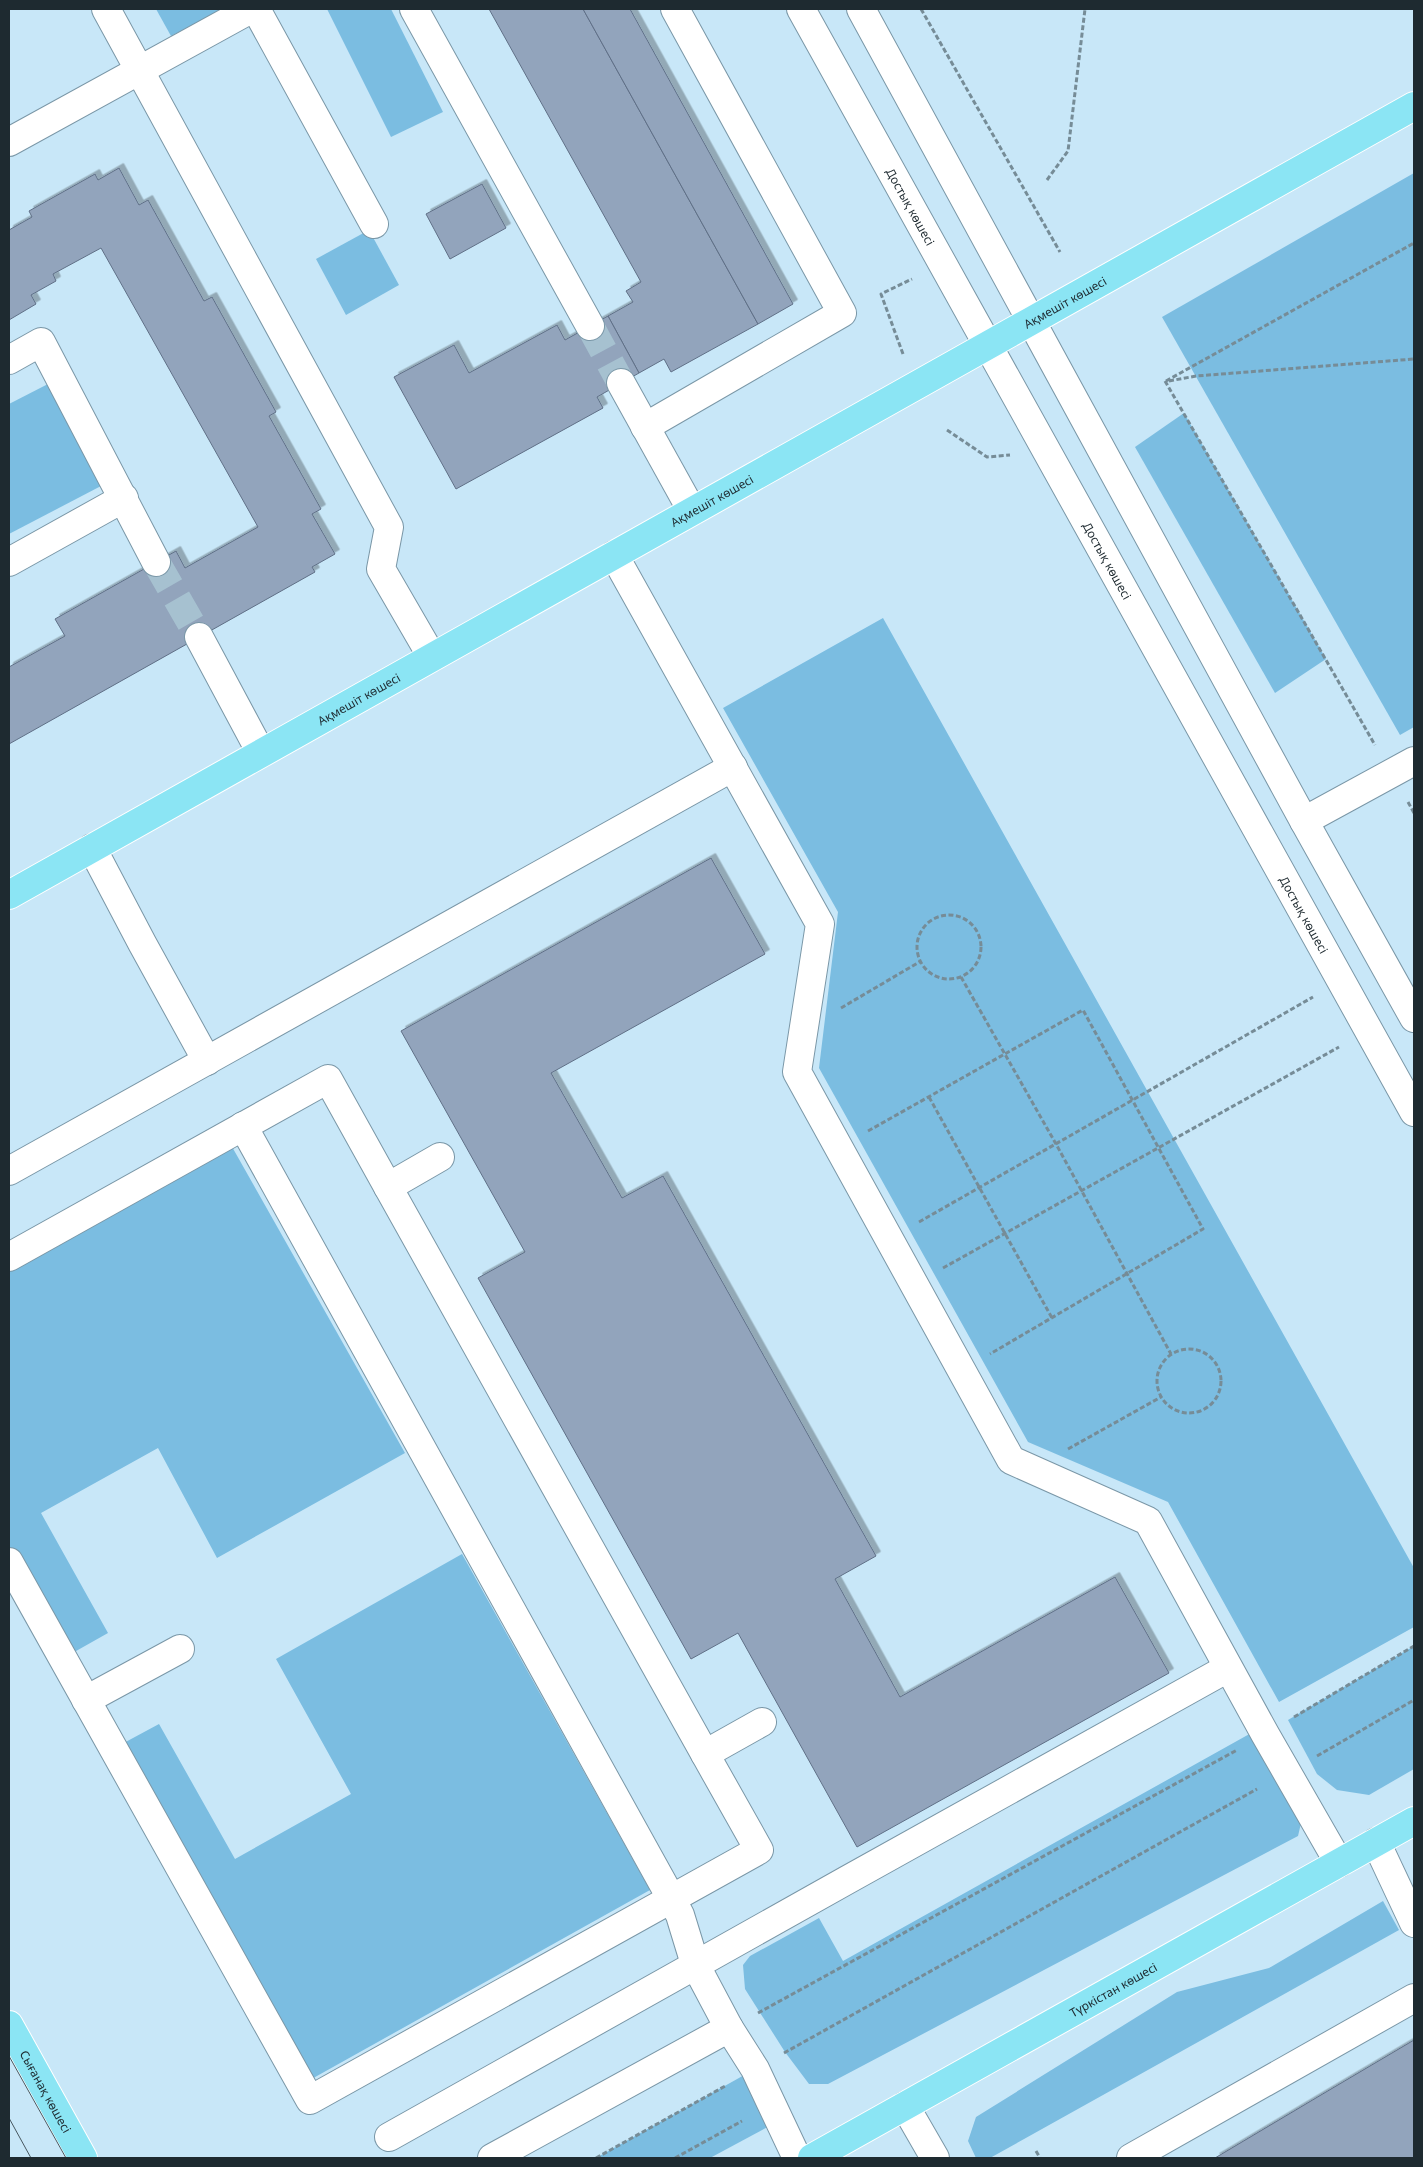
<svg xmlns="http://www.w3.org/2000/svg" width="1423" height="2167" font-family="'Noto Sans',sans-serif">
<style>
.green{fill:#7bbde1}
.building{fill:#92a4bc;stroke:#607087;filter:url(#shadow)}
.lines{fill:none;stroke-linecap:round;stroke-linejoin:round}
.minor-tunnel{stroke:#a6c1d0;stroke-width:28;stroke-dasharray:28 14;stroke-linecap:butt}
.minor-casing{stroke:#7a97a7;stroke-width:30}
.major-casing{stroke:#fff;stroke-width:30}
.path{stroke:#768c97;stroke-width:3;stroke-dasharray:5 2.5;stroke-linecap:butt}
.minor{stroke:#fff;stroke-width:28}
.major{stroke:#8be5f4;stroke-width:28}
.tram{stroke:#475760;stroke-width:1}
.labels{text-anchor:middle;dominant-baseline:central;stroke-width:4;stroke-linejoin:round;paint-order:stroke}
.street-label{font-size:12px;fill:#1e2a30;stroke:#c8e7f8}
</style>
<defs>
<filter id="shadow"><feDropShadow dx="4.5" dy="-4.5" stdDeviation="0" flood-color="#0004"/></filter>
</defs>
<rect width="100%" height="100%" fill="#c8e7f8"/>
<g class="green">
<path d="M156,9H223L171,36Z"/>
<path d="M327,9H391L443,112L391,137Z"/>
<path d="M1414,173V727L1400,735L1162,317Z"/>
<path d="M369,230L399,285L346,315L316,259Z"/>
<path d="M48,384L101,486L9,534V404Z"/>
<path d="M1184,413L1326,659L1275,693L1135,447Z"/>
<path d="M883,618L1414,1568V1627L1279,1702L1168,1502L1028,1442L819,1068L838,912L723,708Z"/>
<path d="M231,1145L405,1453L217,1558L158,1448L41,1513L108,1633L69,1655L9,1548V1269Z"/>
<path d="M462,1554L650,1890L308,2081L120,1745L159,1724L235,1859L351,1794L276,1659Z"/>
<path d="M1414,1646V1769L1369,1795L1337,1790L1317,1774L1288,1720Z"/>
<path d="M1253,1732L1302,1819L1298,1836L828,2084H809L785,2052L745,1989L743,1965L750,1956L819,1918L843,1961Z"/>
<path d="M1383,1901L1399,1930L990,2158H976L968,2141L976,2117L1177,1992L1269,1968Z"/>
<path d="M755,2069L779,2121L710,2158H596Z"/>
</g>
<g class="building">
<path d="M489,9H583L758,324L671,372L664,359L639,373L608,316L633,302L626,291L641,282Z"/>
<path d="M583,9H630L793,304L758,324Z"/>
<path d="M119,168L139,205L148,200L204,301L212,297L276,412L269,416L321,509L312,514L335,554L312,567L315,572L9,744V667L65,636L55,619L176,551L185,568L258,527L101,248L53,274L56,281L31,295L36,304L9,320V230L32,217L29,211L95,174L98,180Z"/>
<path d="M482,184L506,228L450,259L426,214Z"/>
<path d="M608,316L639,373L597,397L603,408L456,489L394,377L454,345L469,373L557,325L565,340Z"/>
<path d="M711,858L765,954L551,1073L622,1198L663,1176L876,1556L835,1579L900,1697L1115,1577L1169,1673L857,1847L738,1633L691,1659L478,1278L525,1252L401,1031Z"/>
<path d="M1414,2040V2158H1215L1326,2092Z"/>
</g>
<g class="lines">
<g class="minor-tunnel">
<path d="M590,326L621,383"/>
<path d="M156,562L199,637"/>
</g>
<g class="minor-casing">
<g id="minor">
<path d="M106,9L389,527L381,569L432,657"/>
<path d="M256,9L374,224"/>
<path d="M414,9L590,326"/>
<path id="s1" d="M801,9L1414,1112"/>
<path d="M861,9L1304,821L1414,1018"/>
<path d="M9,142L251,9"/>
<path d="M9,360L41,342L156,562"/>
<path d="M621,383L692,511"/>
<path d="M645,427L842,313L675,9"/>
<path d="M614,555L820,924L797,1072L1011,1460L1148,1521L1265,1734L1339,1863"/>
<path d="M9,562L124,498"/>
<path d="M199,637L261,753"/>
<path d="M1304,821L1414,761"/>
<path d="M92,848L142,943L207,1061"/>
<path d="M243,1126L671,1898L680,1915L695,1964L729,2028L755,2069L797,2158"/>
<path d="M9,1171L733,767"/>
<path d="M388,1187L705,1754"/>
<path d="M9,1257L328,1079L388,1187L440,1157"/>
<path d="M9,1562L310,2100L759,1850L705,1754L762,1722"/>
<path d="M86,1700L180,1649"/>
<path d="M1376,1842L1414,1923"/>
<path d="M905,2106L935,2158"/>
<path d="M389,2137C668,1979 948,1824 1228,1668"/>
<path d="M492,2158L729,2028"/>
<path d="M1131,2158L1414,1998"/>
</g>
</g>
<g class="major-casing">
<g id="major">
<path id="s2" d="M9,895L1414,106"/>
<path id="s3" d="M9,2025L83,2158"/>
<path id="s4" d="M812,2158L1414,1821"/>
</g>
</g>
<g class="path">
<path d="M921,9L1060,252"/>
<path d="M1047,180L1068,151L1085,9"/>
<path d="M903,354L881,294L912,279"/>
<path d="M1165,381L1375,745"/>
<path d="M1166,381L1414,243"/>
<path d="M1169,381L1196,376L1414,359"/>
<path d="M947,430L987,457L1010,455"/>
<path d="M1408,802L1414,813"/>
<circle cx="949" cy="947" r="32"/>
<path d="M961,977L1056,1144L1171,1354"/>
<path d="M841,1008L921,961"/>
<path d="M929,1097L1052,1318"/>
<path d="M868,1131L1083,1010L1203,1229L990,1354"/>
<path d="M919,1222L1313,997"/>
<path d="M943,1268L1339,1047"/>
<circle cx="1189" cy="1381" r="32"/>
<path d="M1068,1449L1161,1397"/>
<path d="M1294,1717L1414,1646"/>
<path d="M1317,1756L1414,1700"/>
<path d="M758,2013L1237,1750"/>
<path d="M784,2053L1257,1789"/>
<path d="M1036,2151L1040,2158"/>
<path d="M596,2158L727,2085"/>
<path d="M675,2158L742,2121"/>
</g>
<use href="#minor" class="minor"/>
<use href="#major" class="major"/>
<g class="tram">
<path d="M9,2056L66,2158"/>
<path d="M9,2118L31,2158"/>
</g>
</g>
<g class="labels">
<g class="street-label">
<text stroke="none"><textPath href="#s1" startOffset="226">Достық көшесі</textPath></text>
<text stroke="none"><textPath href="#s2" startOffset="1211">Ақмешіт көшесі</textPath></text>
<text stroke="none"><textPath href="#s2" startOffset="806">Ақмешіт көшесі</textPath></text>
<text stroke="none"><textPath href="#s1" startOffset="631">Достық көшесі</textPath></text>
<text stroke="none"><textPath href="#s2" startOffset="401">Ақмешіт көшесі</textPath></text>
<text stroke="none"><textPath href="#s1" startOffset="1036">Достық көшесі</textPath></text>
<text stroke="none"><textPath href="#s4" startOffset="345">Түркістан көшесі</textPath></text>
<text stroke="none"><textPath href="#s3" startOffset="76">Сығанақ көшесі</textPath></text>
</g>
</g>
<rect width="1423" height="2167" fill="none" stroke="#1e2a30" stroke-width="20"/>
</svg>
